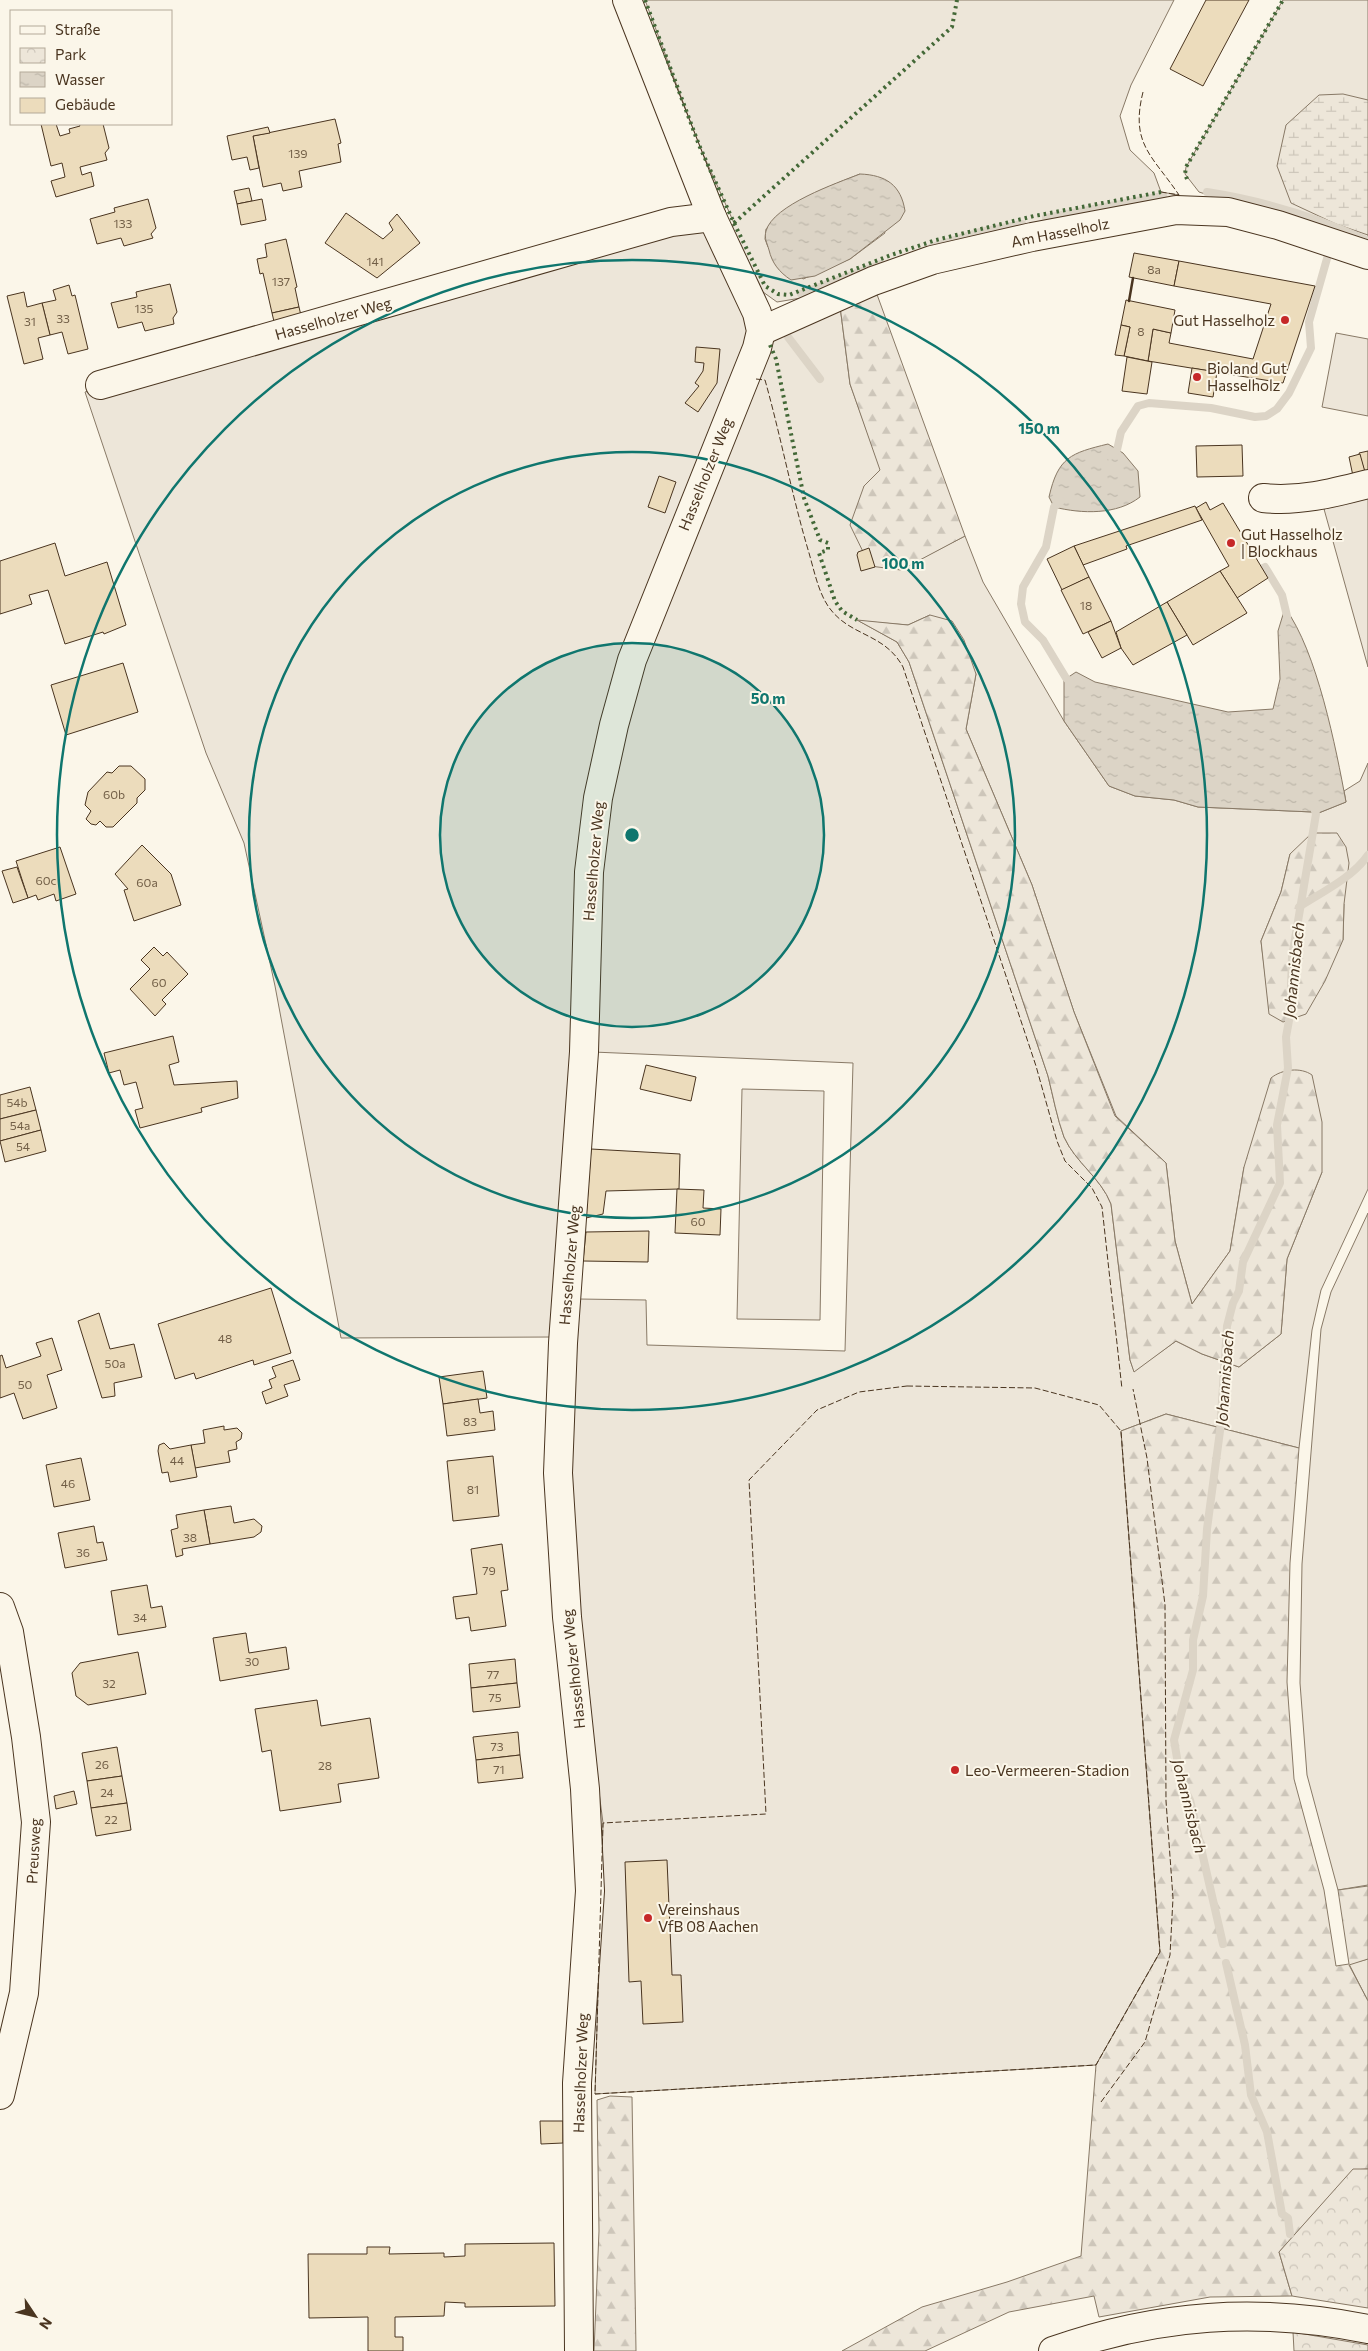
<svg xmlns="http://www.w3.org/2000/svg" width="1368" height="2351" font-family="Commissioner,sans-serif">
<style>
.green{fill:#ede6d9;stroke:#887966;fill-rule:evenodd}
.forest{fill:url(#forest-firs);stroke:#887966}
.wetland{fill:url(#wetland-marsh);stroke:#887966}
.park{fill:url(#park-crowns);stroke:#887966}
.water{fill:url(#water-ripples);stroke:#887966}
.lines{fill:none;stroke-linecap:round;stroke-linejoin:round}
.stream{stroke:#dcd4c6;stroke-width:8}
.building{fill:#ecdcbc;stroke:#4a3520}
.minor-casing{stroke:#4a3520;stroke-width:30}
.major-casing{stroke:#4a3520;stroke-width:30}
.minor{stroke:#fbf6e9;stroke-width:28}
.major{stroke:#fbf6e9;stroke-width:28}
.hedge{stroke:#436837;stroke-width:4;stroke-dasharray:2.5 4;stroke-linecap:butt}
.fence{stroke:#4a3520;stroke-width:1;stroke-dasharray:6 2.5;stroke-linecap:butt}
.wall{stroke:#4a3520;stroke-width:2.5}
.ring{fill:none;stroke:#0f766e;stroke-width:2.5}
.poi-dot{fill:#c62828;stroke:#fbf6e9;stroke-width:2}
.labels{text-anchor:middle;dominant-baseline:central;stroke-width:4;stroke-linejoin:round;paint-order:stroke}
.number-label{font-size:12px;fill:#725f47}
.street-label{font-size:15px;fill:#4a3520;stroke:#fbf6e9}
.poi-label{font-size:15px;fill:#4a3520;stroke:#fbf6e9;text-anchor:start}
.water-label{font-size:16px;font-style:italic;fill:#4a3520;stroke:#fbf6e9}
.centre{fill:#0f766e;stroke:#fbf6e9;stroke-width:2.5}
.ring-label{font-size:15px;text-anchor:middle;font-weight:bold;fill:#0f766e;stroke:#fbf6e9;stroke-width:4;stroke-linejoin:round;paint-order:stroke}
</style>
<defs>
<pattern id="forest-firs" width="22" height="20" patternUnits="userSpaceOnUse" patternTransform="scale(1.25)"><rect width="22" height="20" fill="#ede6d9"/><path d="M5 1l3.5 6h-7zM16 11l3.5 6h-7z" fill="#cdc6ba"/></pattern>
<pattern id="wetland-marsh" width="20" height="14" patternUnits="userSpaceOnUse" patternTransform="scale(1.25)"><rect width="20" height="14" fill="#ede6d9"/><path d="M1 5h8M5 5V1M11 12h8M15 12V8" fill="none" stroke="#cdc6ba"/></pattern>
<pattern id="park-crowns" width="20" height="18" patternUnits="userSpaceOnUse" patternTransform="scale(1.25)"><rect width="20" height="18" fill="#ede6d9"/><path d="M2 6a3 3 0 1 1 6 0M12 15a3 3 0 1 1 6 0" fill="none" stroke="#cdc6ba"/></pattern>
<pattern id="water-ripples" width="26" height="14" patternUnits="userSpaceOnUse" patternTransform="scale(1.25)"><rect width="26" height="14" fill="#dcd4c6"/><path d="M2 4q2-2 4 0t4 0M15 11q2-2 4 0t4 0" fill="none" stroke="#beb7aa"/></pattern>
</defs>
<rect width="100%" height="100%" fill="#fbf6e9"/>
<g class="green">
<path d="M645,0H1174L1131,85L1120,116L1130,150L1154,173L1161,192L1179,195L1180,200L801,298L777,302L756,287L730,229L734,223L699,145ZM860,174L885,233L850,259L803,279L768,247L765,239L766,229C791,200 825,188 860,174Z"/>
<path d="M1283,0H1368V245L1199,192L1185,174L1186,167Z"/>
<path d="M704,226L742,305L750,336L611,690L574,1049L552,1337L341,1338L275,986L244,843L206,753L85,392Z"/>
<path d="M840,306L850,384L881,470L864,486L901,569L965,536L983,582L1064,721L1109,786L1135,796L1174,800L1198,807L1313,812L1316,814L1346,802L1344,791L1360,781L1368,763V1189L1321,1290L1312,1330L1299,1448L1166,1414L1121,1431L1160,1952L1096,2065L595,2094L603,1823L575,1606L570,1482L579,1299L646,1300L647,1345L845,1351L853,1063L593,1052L600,870L613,760L632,680L769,343ZM930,615L976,674L966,729L1032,885L1074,1012L1116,1116L1166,1163L1175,1241L1192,1304L1230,1251L1244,1167L1322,1172L1287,1259L1281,1334L1239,1367L1202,1354L1176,1341L1134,1371L1130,1360L1111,1204C1101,1178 1075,1162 1064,1137C1057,1118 1053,1096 1048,1076L909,662L897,642L859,621L908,625ZM1290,854L1344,904L1343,940L1270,1014L1261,941L1281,892Z"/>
<path d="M1336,333L1368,339V416L1322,407Z"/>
<path d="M1368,496V667L1324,509Z"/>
<path d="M742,1089L824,1091L820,1320L737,1319Z"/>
<path d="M1368,1213V1885L1338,1890L1307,1775L1300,1683L1302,1564L1321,1329L1331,1292Z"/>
<path d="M1368,1959V2001L1349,1964Z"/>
</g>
<g class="forest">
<path d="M875,289L965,536L901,570L870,566L850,525L864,486L880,470L850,384L840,306Z"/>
<path d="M930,615L952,621L964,640L976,674L966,729L1032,885L1074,1012L1115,1116L1166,1163L1175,1241L1192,1304L1230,1251L1244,1167L1271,1078C1282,1069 1301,1067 1312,1075L1322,1122V1172L1287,1259L1281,1334L1239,1367L1202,1354L1176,1341L1134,1372L1130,1360L1111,1204C1101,1178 1075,1162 1064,1137C1057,1118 1053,1096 1048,1076L909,662L897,642L857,620L908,625Z"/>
<path d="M1312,833H1337L1346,847L1349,863L1344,904L1343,940L1325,981L1306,1014L1283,1022L1269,1014L1261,941L1281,892L1290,854Z"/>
<path d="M1166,1414L1299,1448L1290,1563L1287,1682L1294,1779L1324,1890L1336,1966L1349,1964L1338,1890L1368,1886V1959L1349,1965L1368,2001V2169L1353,2170L1279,2252L1292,2296L1210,2297L1099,2317L1094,2296L1009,2312L925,2351H842L922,2307L1007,2282L1081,2256L1096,2065L1160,1952L1121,1431Z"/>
<path d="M610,2096L632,2097L636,2351H594L599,2231L597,2100Z"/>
</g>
<path class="wetland" d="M1343,94L1368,100V235L1336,224L1291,203L1277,166L1286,125L1319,95Z"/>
<g class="park">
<path d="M1353,2169H1368V2308L1292,2296L1279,2252Z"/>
<path d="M1293,2332L1368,2345V2351H1294Z"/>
</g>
<g class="water">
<path d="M860,174C886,175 901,185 905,211L900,220L850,259L815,276L791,280C779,272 772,263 769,250C767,243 764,238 766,231C773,205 837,183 860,174Z"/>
<path d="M1108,444L1123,453L1138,471L1140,497C1117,515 1082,514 1054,507L1049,497C1058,457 1071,453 1108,444Z"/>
<path d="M1285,608C1317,651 1336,748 1346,802L1316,814L1313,812L1198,807L1174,800L1135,796L1109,786L1064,721V680L1076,672L1095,682L1228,712L1273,709L1280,679L1278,631Z"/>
</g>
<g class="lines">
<g class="stream">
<path d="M1207,192C1264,201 1315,216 1368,241"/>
<path d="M1046,218L1163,196"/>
<path d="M932,247L980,232L1022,224"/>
<path d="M801,294L881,264"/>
<path d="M788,337L820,379"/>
<path d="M1110,456L1117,450L1121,432L1138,406L1149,403L1211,408L1255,417L1266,416L1277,409L1289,393L1311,348L1309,322L1330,248"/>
<path d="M1061,501L1054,507L1046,547L1023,587L1021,604L1025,622L1043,640L1066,678L1072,684"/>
<path d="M1255,572L1265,567L1282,595L1287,616"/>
<path d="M1299,907C1322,892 1352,878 1368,855"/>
<path d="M1223,1944L1190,1800L1181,1782L1174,1740L1193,1670V1640L1203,1596L1207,1529L1220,1431L1227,1326L1233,1303L1239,1291L1243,1262L1280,1183L1277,1125L1288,1068L1286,1037L1290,1015L1292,957L1316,814L1313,805"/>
<path d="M1226,1963L1245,2045L1251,2095L1267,2132L1282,2214L1288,2218L1290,2234"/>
</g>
</g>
<g class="building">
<path d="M1206,0H1249L1203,86L1170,69Z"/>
<path d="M335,119L341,143L338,144L341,162L299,171L302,187L283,191L281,183L263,187L253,136Z"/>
<path d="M41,124H56L60,136L70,133L69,129L80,126L79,124H103L109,148L105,153L107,160L80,167L82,175L91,172L94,186L56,197L51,181L65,177L62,163L51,166Z"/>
<path d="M268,127L270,133L253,136L259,168L250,170L247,157L232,160L227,136Z"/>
<path d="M249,188L252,201L237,204L234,191Z"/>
<path d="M148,199L156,228L151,234L153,238L124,246L121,238L97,244L90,219L115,212L114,208Z"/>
<path d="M262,199L266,220L241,225L237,204Z"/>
<path d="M346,213L383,239L393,230L389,223L397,214L420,243L377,278L325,243Z"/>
<path d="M286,239L297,287L295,288L299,307L272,313L263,273L260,274L257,259L267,257L265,244Z"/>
<path d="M1134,253L1179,261L1174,286L1129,277Z"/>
<path d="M1179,261L1315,286L1283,383L1148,361L1153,329L1171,333L1169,343L1253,359L1271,304L1174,286Z"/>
<path d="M170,284L177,312L173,318L174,324L145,331L142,322L118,328L111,303L137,297L136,292Z"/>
<path d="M69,285L72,296L75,295L88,349L68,354L62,332L50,335L42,303L56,300L53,290Z"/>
<path d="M24,292L27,307L42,303L50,335L38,338L43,359L24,364L7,296Z"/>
<path d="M1126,300L1175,310L1171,333L1153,329L1148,361L1124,356L1130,327L1121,325Z"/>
<path d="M299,307L303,324L276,330L272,313Z"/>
<path d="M1121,325L1130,327L1124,356L1115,355Z"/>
<path d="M696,347L720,349L717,383L698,412L685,403L699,386L695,383L703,371L704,363L695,362Z"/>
<path d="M1127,357L1152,362L1147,394L1122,391Z"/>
<path d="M1192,368L1217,372L1213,397L1188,393Z"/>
<path d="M1242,445L1243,476L1197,477L1196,446Z"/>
<path d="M1368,451V472L1365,473L1359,453Z"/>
<path d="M1360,454L1365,472L1353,476L1349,457Z"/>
<path d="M659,476L676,482L665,513L648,507Z"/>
<path d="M1206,502L1210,510L1223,503L1268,578L1237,598L1220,571L1229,566L1196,508Z"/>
<path d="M1195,506L1202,520L1126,546L1127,549L1083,565L1074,546Z"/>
<path d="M55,543L65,576L107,562L126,625L104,634L103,632L65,644L48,590L29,595L32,604L0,614V561Z"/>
<path d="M1074,546L1089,577L1062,590L1047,559Z"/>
<path d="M869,548L875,567L861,571L857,555L858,552Z"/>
<path d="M1220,571L1247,613L1193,645L1167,602Z"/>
<path d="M1089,577L1111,621L1083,634L1061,590Z"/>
<path d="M1167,602L1187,635L1133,665L1121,648L1116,632Z"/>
<path d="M1111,621L1121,648L1102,658L1088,632Z"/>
<path d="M123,663L138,712L66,735L51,685Z"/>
<path d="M119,766H131L145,779V790L137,798V803L113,827H106L100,821L96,825L91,824L86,819L91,811L85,805L88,792L107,772L112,773Z"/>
<path d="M142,845L171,874L181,905L134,921L124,890L128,889L115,874Z"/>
<path d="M60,847L76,894L56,901L54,894L38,900L36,895L28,898L16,861Z"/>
<path d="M17,867L28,898L13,903L2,871Z"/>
<path d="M154,947L163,956L167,952L188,974L162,1000L166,1004L155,1016L130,989L150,969L141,960Z"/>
<path d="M173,1036L179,1062L169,1065L174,1085L237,1081L238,1098L201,1108L202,1112L140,1128L135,1110L143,1108L136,1082L124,1085L120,1070L109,1073L104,1053Z"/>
<path d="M646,1065L696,1077L691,1101L640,1089Z"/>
<path d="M30,1087L36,1110L0,1119V1095Z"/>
<path d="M36,1110L41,1130L0,1141V1119Z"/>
<path d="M41,1130L46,1151L5,1162L0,1141Z"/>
<path d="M591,1149L680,1154L679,1189L606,1191L603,1214L586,1218Z"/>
<path d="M677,1189L704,1190L703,1208L721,1209L720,1235L675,1233Z"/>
<path d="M649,1231L648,1262L583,1261L586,1232Z"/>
<path d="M271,1288L291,1353L254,1365L253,1360L196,1379L194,1373L175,1379L158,1324Z"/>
<path d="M99,1313L110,1349L134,1344L142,1377L114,1383L115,1396L102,1398L78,1321Z"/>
<path d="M52,1338L62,1370L47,1375L57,1408L23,1419L14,1393L0,1398V1356L2,1355L6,1368L41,1356L36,1343Z"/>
<path d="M293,1360L300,1380L284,1385L288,1396L266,1404L262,1392L272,1388L269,1380L276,1377L272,1367Z"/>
<path d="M483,1371L487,1398L443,1404L439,1377Z"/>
<path d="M478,1399L480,1413L493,1411L495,1430L447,1436L443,1404Z"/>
<path d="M224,1426V1430L237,1428L242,1433L241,1439L236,1442L237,1449L228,1451L230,1462L195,1468L191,1445L205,1443L203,1430Z"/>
<path d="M164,1443L170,1449L191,1445L197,1477L170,1482L168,1472L162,1473L158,1451L159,1445Z"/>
<path d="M493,1456L499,1516L453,1521L447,1461Z"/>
<path d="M81,1458L90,1500L54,1507L46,1465Z"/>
<path d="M231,1506L234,1523L254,1519L262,1526L261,1532L254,1537L210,1544L204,1510Z"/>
<path d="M204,1510L210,1544L182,1549L183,1555L176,1557L171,1530L178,1528L176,1515Z"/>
<path d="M94,1526L97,1543L103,1542L107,1560L65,1568L58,1533Z"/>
<path d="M502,1544L508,1590L501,1591L506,1626L471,1631L469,1617L456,1619L453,1597L477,1594L471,1549Z"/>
<path d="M147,1585L151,1608L162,1606L166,1627L118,1635L111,1591Z"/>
<path d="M246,1633L249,1653L286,1647L289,1669L220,1681L213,1638Z"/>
<path d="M138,1652L146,1694L88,1705L76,1696L72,1673L80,1663Z"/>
<path d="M515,1659L517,1683L471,1688L469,1664Z"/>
<path d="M517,1683L520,1707L473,1712L471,1688Z"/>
<path d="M317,1700L321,1726L370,1718L379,1778L338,1784L341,1802L280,1811L271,1750L262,1752L255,1709Z"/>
<path d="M518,1732L520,1755L476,1760L473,1737Z"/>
<path d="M117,1747L122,1776L87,1781L82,1753Z"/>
<path d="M520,1755L523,1778L478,1783L476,1760Z"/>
<path d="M122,1776L127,1803L91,1808L87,1781Z"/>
<path d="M74,1791L77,1804L56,1809L54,1796Z"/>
<path d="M127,1803L131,1830L96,1836L91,1808Z"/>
<path d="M667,1860L672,1975H681L683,2022L643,2024L641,1981L629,1982L625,1862Z"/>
<path d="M540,2121H563V2143L541,2144Z"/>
<path d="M554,2243L555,2306L465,2307V2303L445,2302L444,2316L395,2317V2337H403V2351H368V2317L309,2318L308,2254H367V2247H390L389,2254L444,2253V2257L465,2256V2244Z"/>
</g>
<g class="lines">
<g class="minor-casing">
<g id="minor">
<path d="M761,331L873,281L932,260L1032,237L1176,210L1228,212L1278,225L1368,255"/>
<path d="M100,385L671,222L712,217"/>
<path d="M1263,498C1299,502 1333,493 1368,484"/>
<path d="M0,1607L9,1632L26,1737L36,1822L24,1993L0,2095"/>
<path d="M579,2351L577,2083L590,1891L585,1789L567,1617L558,1473L563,1343L584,1052L589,872L598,798L614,725L632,660L757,348L761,331L757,313L712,217L627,0"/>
</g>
</g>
<g class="major-casing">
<path id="major" d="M1053,2351C1157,2314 1259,2307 1368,2329"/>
</g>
<use href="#minor" class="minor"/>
<use href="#major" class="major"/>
<g class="hedge">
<path d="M645,0L699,145L734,223L765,286L778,294L789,295L891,255L936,240L1034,216L1161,192"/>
<path d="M1187,179L1185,174L1186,167L1283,0"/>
<path d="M734,223L952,27L957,0"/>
<path d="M770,345L776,359L804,498L820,540L828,543V550L819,553L835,601L842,611L857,620"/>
</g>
<g class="fence">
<path d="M1143,92C1130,144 1152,155 1179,195L1161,192"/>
<path d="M756,379L765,380C781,437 792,496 809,553C814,570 818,591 828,606C849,637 884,632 903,667L1036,1066L1057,1141L1065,1161L1092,1188L1102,1207L1122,1389"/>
<path d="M907,1386L1035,1388L1099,1405L1121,1431L1160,1952L1096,2065L595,2094L603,1823L766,1814L749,1480L817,1410L859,1392Z"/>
<path d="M1101,2102L1145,2042L1170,1955L1173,1898L1166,1801L1165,1605L1147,1458L1133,1389"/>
</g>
<path class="wall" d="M1129,301L1133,278"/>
</g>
<circle cx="632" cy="835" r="192" fill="#0f766e" fill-opacity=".12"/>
<g class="ring">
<circle cx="632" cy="835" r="192"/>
<circle cx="632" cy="835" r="383"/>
<circle cx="632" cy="835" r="575"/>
</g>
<g class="poi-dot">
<circle cx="1285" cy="320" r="5"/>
<circle cx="1197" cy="377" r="5"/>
<circle cx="1231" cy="543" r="5"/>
<circle cx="955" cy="1770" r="5"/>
<circle cx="648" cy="1918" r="5"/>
</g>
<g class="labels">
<g class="number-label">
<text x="298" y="153">139</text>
<text x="123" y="223">133</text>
<text x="375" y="261">141</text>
<text x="1154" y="269">8a</text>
<text x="281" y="281">137</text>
<text x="144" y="308">135</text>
<text x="63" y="318">33</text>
<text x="30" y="321">31</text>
<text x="1141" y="331">8</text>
<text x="1086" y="605">18</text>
<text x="114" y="794">60b</text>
<text x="46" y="880">60c</text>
<text x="147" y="882">60a</text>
<text x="159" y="982">60</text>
<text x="17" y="1102">54b</text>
<text x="20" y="1125">54a</text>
<text x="23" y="1146">54</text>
<text x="698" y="1221">60</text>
<text x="225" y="1338">48</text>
<text x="115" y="1363">50a</text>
<text x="25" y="1384">50</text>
<text x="470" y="1421">83</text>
<text x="177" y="1460">44</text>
<text x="68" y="1483">46</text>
<text x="473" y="1489">81</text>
<text x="190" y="1537">38</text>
<text x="83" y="1552">36</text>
<text x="489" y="1570">79</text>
<text x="140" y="1617">34</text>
<text x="252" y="1661">30</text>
<text x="493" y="1674">77</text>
<text x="109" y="1683">32</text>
<text x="495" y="1697">75</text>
<text x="497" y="1746">73</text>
<text x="102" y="1764">26</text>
<text x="325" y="1765">28</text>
<text x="499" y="1769">71</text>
<text x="107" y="1792">24</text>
<text x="111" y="1819">22</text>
</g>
<g class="street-label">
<text transform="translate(1060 232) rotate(-11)">Am Hasselholz</text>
<text transform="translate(333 318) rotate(-16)">Hasselholzer Weg</text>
<text transform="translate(705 474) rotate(-68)">Hasselholzer Weg</text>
<text transform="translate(593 861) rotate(-85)">Hasselholzer Weg</text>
<text transform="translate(569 1265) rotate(-85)">Hasselholzer Weg</text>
<text transform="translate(573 1669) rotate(-96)">Hasselholzer Weg</text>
<text transform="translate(33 1851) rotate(-87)">Preusweg</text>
<text transform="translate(580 2073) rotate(-88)">Hasselholzer Weg</text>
</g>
<g class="poi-label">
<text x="1275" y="320" text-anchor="end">Gut Hasselholz</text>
<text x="1207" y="368">Bioland Gut<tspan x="1207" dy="17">Hasselholz</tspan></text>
<text x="1241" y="534">Gut Hasselholz<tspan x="1241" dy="17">| Blockhaus</tspan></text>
<text x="965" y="1770">Leo-Vermeeren-Stadion</text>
<text x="658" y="1909">Vereinshaus<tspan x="658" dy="17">VfB 08 Aachen</tspan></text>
</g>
<g class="water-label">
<text transform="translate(1293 970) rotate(-84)">Johannisbach</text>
<text transform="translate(1224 1378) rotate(-86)">Johannisbach</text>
<text transform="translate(1190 1806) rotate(76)">Johannisbach</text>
</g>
</g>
<circle cx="632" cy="835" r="8" class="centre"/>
<g class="ring-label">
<text x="1039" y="434">150 m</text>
<text x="903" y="569">100 m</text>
<text x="768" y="704">50 m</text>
</g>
<rect x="10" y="10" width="162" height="115" fill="#fbf6e9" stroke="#b4a999"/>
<rect x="20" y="26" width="25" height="8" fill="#fbf6e9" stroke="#b4a999"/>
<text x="55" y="35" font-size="15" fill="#4a3520">Straße</text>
<rect x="20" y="48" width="25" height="15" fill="url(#park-crowns)" stroke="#b4a999"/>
<text x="55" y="60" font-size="15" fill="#4a3520">Park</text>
<rect x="20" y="72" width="25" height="15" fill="url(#water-ripples)" stroke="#b4a999"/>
<text x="55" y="85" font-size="15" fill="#4a3520">Wasser</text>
<rect x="20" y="98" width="25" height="15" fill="#ecdcbc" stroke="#b4a999"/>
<text x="55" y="110" font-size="15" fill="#4a3520">Gebäude</text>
<g transform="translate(35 2316) rotate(125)" stroke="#fbf6e9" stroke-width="4" paint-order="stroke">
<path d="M0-4L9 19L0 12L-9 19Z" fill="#4a3520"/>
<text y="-8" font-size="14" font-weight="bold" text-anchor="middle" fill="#4a3520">N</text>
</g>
</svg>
